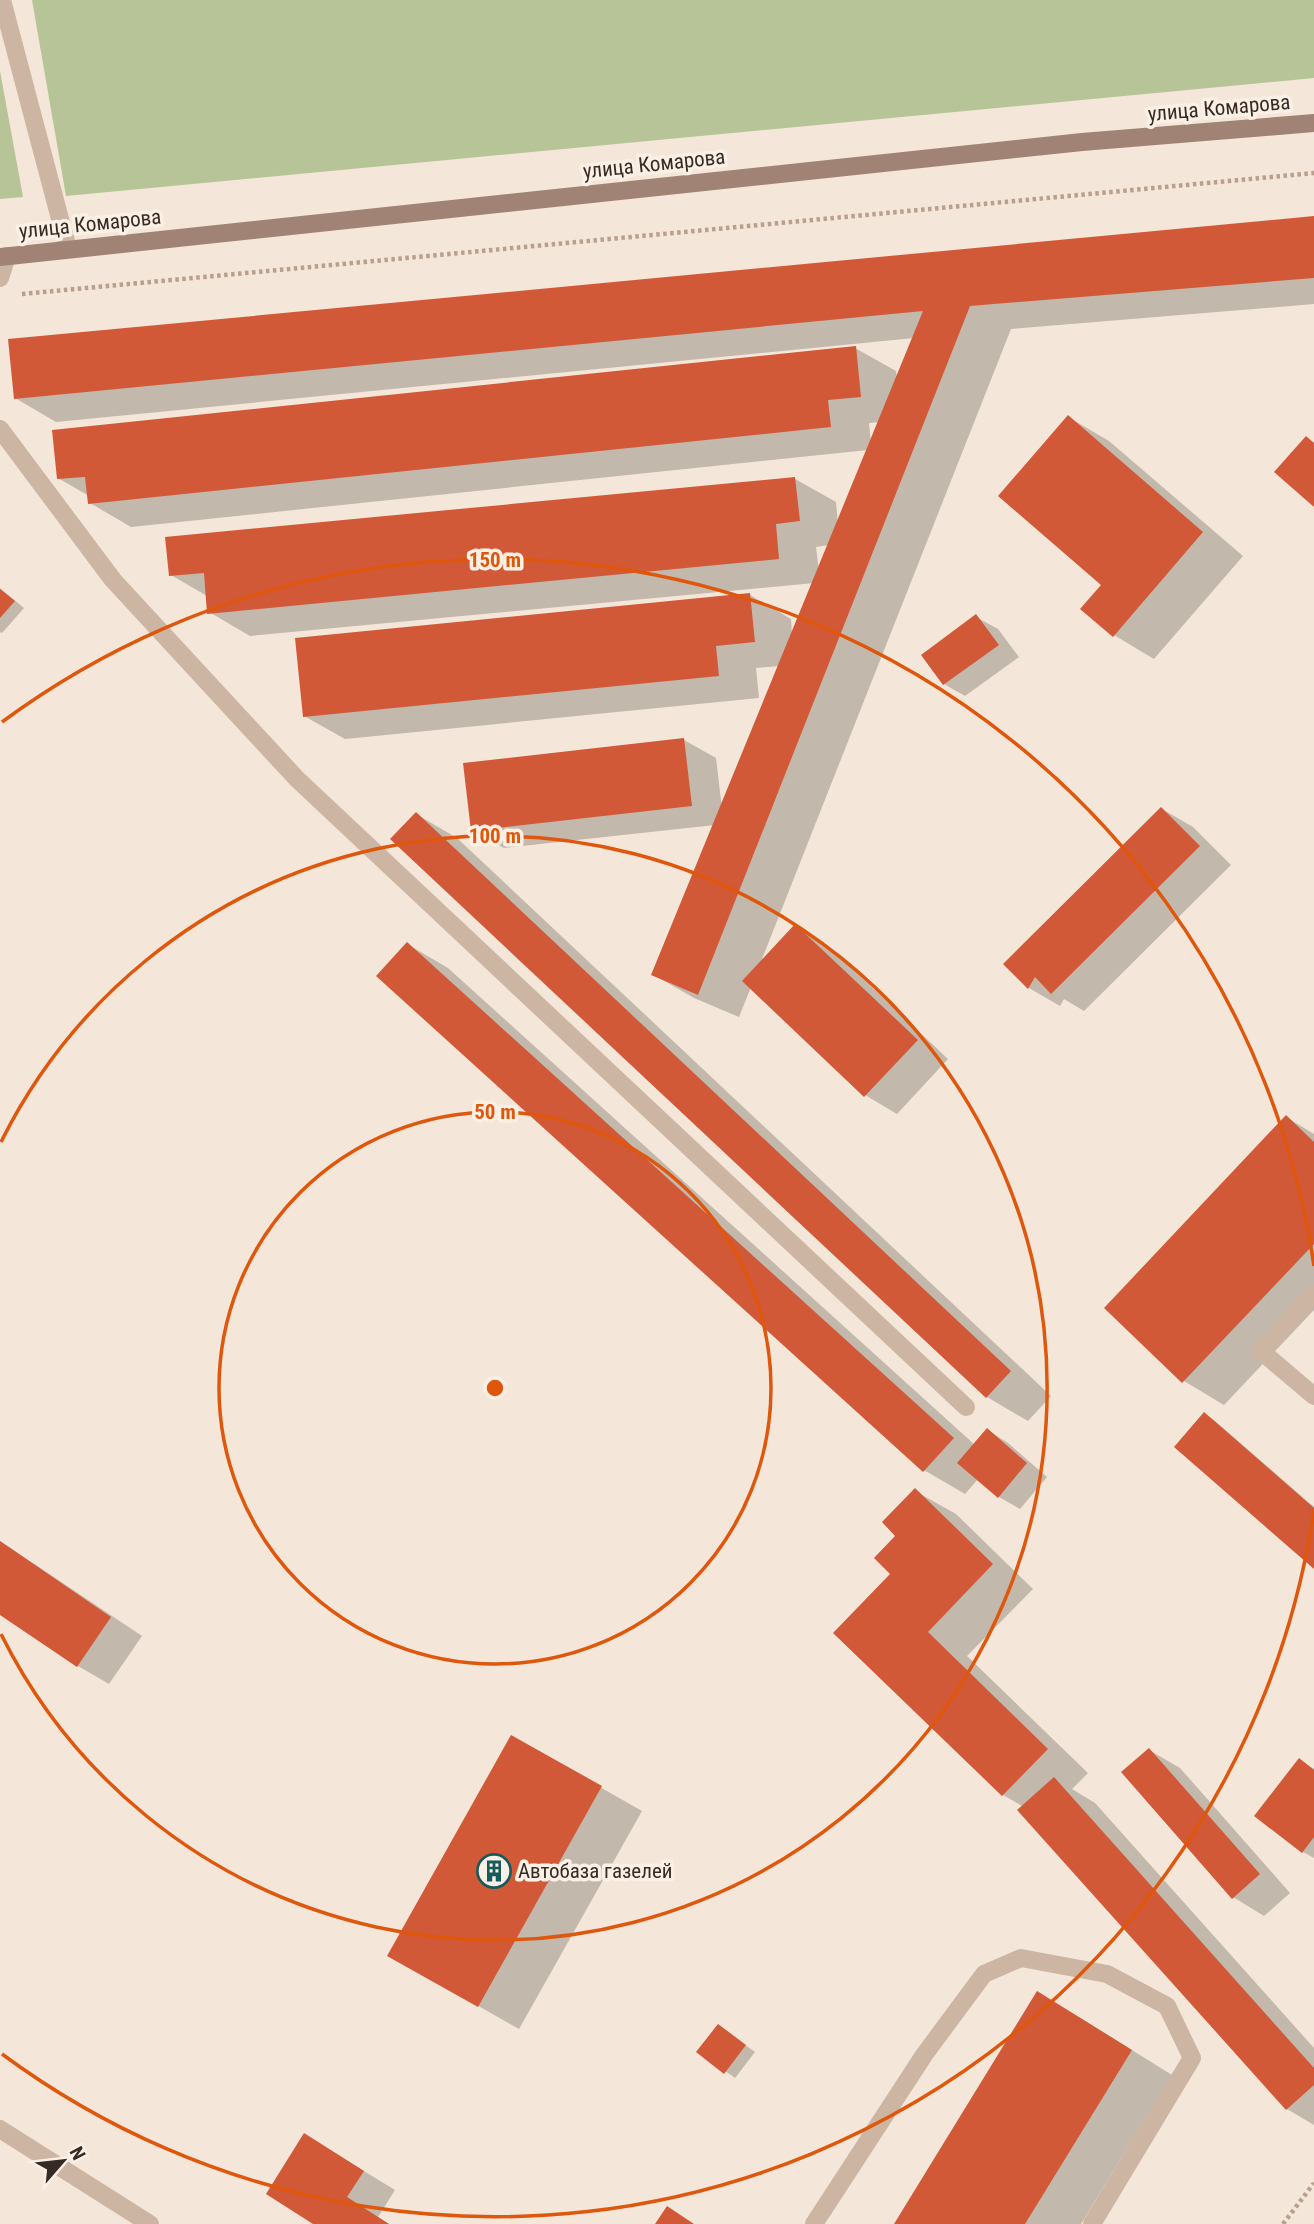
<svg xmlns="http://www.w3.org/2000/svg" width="1314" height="2224" font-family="'Roboto Condensed',sans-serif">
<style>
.green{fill:#b6c497}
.shadow{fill:#0003;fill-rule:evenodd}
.building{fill:#d15938}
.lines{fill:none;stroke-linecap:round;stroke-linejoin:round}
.path{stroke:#b99f8d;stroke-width:4.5;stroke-dasharray:3.5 3.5;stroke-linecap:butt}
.lane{stroke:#cdb5a3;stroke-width:18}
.street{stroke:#cdb5a3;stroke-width:18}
.secondary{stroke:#a08374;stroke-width:18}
.ring{fill:none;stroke:#df570d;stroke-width:3.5}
.labels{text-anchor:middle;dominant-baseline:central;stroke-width:7;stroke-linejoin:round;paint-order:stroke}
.street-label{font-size:21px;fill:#372b26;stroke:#fbf0e5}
.poi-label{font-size:21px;fill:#372b26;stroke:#fbf0e5;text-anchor:start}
.centre{fill:#df570d;stroke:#fbf0e5;stroke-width:3.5}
.ring-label{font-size:21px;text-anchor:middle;font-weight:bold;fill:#df570d;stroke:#fbf0e5;stroke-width:7;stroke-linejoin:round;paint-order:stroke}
</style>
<rect width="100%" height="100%" fill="#f4e6d8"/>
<g class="green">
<path d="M32,0H1314V78L66,196Z"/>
<path d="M0,71L23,197L0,199Z"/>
</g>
<g class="shadow">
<path d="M1314,219V304L1011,329L760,964L796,927L827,945L948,1059L897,1114L865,1095L751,987L739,1017L694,998L654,975L715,825L504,848L472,830L684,740L716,758L722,809L780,666L756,668L759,698L345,739L304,716L750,595L791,619L792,635L814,583L250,636L209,612L207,596L171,575L795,479L836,502L838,524L868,450L131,527L90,503L89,496L58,478L855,348L896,371L897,379L914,338L56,422L15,398ZM880,422L871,443L869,423ZM829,545L819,571L816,547Z"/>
<path d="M1068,417L1109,441L1243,556L1154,659L1114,635Z"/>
<path d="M0,588L24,608L2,633L0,632Z"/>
<path d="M976,617L998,629L1019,657L965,696L944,684Z"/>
<path d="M1162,809L1193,827L1231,865L1084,1011L1064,999L1060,1006L1029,988L1005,964Z"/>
<path d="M416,814L457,838L1051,1396L1028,1421L987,1397Z"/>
<path d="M407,944L448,968L975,1445L987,1430L1008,1443L1047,1477L1020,1509L999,1497L978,1479L965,1494L924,1470Z"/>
<path d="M1286,1117L1314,1134V1310L1224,1405L1184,1381Z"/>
<path d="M1204,1414L1214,1420L1314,1507V1566Z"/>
<path d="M915,1491L956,1514L1033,1589L967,1656L1088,1773L1072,1789L1095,1803L1314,2048V2125L1287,2109L1024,1807L1003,1795L893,1574L898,1536Z"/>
<path d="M0,1541L142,1636L109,1684L78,1666L0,1613Z"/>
<path d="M512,1737L642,1811L519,2029L389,1955Z"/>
<path d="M1149,1750L1180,1768L1290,1893L1264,1916L1233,1897Z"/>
<path d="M1300,1760L1314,1769V1858L1303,1852Z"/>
<path d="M1079,2017L1172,2075L1081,2224H896Z"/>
<path d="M719,2026L755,2052L735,2078L699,2052Z"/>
<path d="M336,2154L395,2190L378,2217L389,2224H315Z"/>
</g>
<g class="building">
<path d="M1314,216V278L970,306L698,995L651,975L923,311L14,399L8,339Z"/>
<path d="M856,346L861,397L828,400L831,427L88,504L85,477L57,479L52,430Z"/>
<path d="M1068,415L1203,532L1113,637L1080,609L1101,585L998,496Z"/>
<path d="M1306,436L1314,443V507L1274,472Z"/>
<path d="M795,477L800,521L776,524L779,559L207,614L204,573L169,576L165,537Z"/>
<path d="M0,589L15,601L0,618Z"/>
<path d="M750,593L755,642L716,646L719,676L303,717L295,638Z"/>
<path d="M976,614L999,645L943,685L921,655Z"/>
<path d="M684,738L692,806L471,831L463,763Z"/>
<path d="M1161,807L1200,846L1051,994L1035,977L1028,989L1003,964Z"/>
<path d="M416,812L1011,1371L986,1398L390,839Z"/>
<path d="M795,924L918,1040L864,1097L742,981Z"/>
<path d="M407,942L954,1438L923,1472L376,976Z"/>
<path d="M1286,1115L1314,1142V1244L1182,1383L1104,1308Z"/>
<path d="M1204,1412L1314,1508V1569L1174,1447Z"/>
<path d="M987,1428L1027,1463L998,1498L957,1463Z"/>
<path d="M915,1488L993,1564L928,1632L1048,1749L1002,1796L833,1633L890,1574L874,1558L895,1536L882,1522Z"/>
<path d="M0,1541L111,1617L77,1667L0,1615Z"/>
<path d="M511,1735L602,1786L478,2007L387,1956Z"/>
<path d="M1149,1748L1260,1874L1232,1899L1121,1772Z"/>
<path d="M1299,1758L1314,1770V1837L1302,1853L1254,1816Z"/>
<path d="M1054,1777L1314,2068V2085L1286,2110L1017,1810Z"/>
<path d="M1037,1991L1132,2050L1025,2224H894Z"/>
<path d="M718,2024L746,2045L724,2074L696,2052Z"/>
<path d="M304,2133L364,2171L347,2197L389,2224H313L266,2194Z"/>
<path d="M667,2206L694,2224H655Z"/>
</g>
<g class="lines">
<g class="path">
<path d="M22,294L1314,173"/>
<path d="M1283,2224L1314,2183"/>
</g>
<g class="lane">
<path d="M2,0L68,249"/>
<path d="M0,278L7,256"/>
<path d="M0,429L113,580L297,779L966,1407"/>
<path d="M1314,1294L1261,1351L1314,1396"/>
<path d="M814,2224L924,2055L984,1974L1021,1958L1107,1974L1167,2006L1192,2058L1092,2224"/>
</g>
<path class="street" d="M0,2129L150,2224"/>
<path class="secondary" d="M0,257L1082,142L1314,123"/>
</g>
<g class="ring">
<circle cx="495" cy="1388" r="276"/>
<path d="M1 1142A552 552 0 1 1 1 1634"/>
<path d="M1314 1510A828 828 0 0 1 2 2054M2 722A828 828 0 0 1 1314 1266"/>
</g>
<defs>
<g id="building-ring" transform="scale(1.75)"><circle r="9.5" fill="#fbf0e5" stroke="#175a5c" stroke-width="1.5"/><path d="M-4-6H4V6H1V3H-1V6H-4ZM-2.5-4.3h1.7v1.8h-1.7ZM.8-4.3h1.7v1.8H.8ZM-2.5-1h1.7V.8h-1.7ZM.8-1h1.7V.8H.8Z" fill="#175a5c"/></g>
</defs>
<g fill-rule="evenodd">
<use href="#building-ring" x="494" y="1871"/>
</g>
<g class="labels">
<g class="street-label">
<text transform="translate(1219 108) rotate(-5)">улица Комарова</text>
<text transform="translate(654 164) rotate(-6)">улица Комарова</text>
<text transform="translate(90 224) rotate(-6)">улица Комарова</text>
</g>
<g class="poi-label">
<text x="518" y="1871">Автобаза газелей</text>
</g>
</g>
<circle cx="495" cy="1388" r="10" class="centre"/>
<g class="ring-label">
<text x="495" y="567">150 m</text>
<text x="495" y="843">100 m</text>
<text x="495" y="1119">50 m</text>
</g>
<g transform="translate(63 2161) rotate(62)" stroke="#fbf0e5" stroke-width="5" paint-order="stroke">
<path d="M0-5L12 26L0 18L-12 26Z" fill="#372b26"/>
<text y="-10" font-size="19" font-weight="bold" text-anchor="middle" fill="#372b26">N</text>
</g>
</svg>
